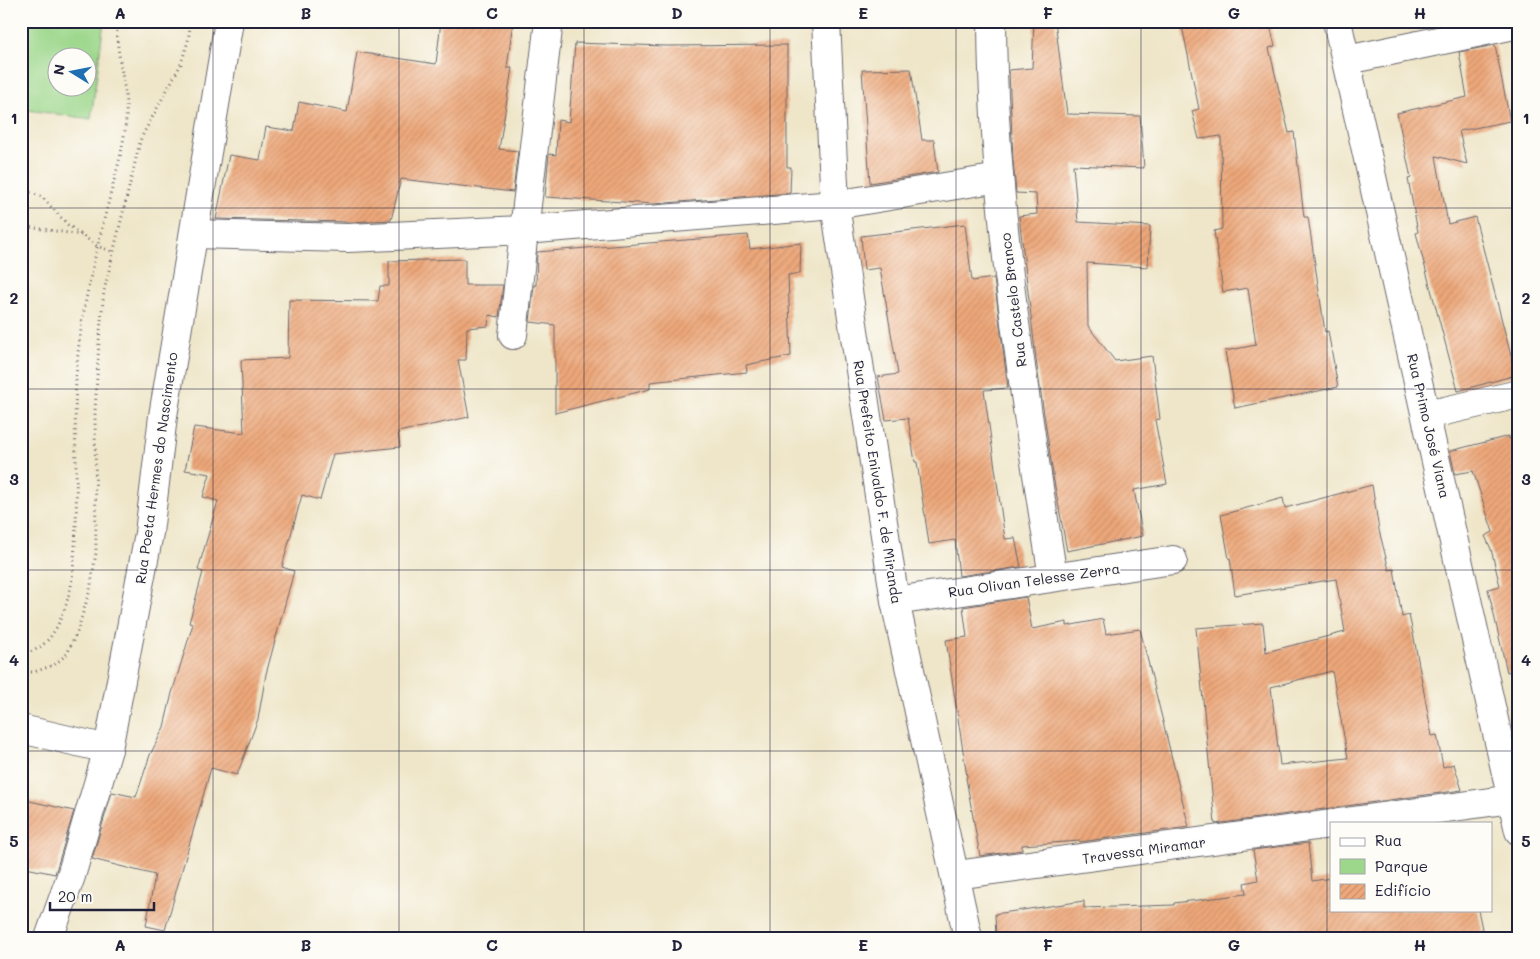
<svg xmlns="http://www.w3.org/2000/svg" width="1540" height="959" font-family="Mali,sans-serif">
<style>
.park{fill:#9cd78b;stroke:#5f7c63;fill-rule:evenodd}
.building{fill:url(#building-hatch);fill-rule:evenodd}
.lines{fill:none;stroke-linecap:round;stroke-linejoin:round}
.minor-casing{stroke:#6a676d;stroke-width:30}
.path{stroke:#6a676d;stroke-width:3;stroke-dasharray:1 4;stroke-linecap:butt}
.minor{stroke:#fff;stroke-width:28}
.grid{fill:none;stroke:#22223b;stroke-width:1;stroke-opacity:0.55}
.labels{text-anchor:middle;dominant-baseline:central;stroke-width:4;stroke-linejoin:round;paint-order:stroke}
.street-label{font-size:14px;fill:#22223b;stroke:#fdfcf7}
.neatline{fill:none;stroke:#22223b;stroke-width:2}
.grid-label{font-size:16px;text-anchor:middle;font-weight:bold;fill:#22223b}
</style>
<defs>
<pattern id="building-hatch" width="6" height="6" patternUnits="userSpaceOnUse" patternTransform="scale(1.25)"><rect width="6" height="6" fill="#eda779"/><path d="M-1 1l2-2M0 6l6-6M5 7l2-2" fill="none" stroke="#cb8f6a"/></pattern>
</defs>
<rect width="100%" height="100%" fill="#fdfcf7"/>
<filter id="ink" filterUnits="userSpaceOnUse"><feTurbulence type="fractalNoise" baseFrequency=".02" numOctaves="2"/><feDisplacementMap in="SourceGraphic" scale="10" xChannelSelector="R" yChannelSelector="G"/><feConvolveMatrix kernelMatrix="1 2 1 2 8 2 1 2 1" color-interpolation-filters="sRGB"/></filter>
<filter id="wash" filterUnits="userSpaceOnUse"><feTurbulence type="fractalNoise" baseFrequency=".0096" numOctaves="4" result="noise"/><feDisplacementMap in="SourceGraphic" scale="20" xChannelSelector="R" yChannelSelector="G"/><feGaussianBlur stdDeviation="1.12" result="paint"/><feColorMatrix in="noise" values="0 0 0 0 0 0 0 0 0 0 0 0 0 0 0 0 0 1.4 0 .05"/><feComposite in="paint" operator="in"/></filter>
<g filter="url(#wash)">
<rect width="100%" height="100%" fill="#efe6c9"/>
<path class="park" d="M21,21H104L91,119L21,109ZM58,58H88V88H58Z"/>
<g id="blocks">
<g class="building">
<path d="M441,21H513L507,68H512L499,149L518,151L513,192L401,179L391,220L348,222L216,219L229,155L260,160L266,127L294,131L299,102L347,112L357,52L436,64Z"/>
<path d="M1034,21H1055L1067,114L1140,116L1144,168L1073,165L1078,222L1150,226L1148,267L1087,263L1088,326L1115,361L1152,356L1160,419L1155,420L1167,484L1134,490L1143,536L1067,551L1054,481L1037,367L1019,216L1037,214L1036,194L1016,193L1013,160L1009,70L1032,68Z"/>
<path d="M1181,21H1269L1275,46L1269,48L1289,133L1294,132L1304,217H1308L1325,332L1328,331L1338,387L1235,408L1225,351L1256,345L1248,288L1223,292L1214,231L1222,229L1221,136L1199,139L1192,111L1199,109Z"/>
<path d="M575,43L665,46L787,45V167H791L790,193L654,204L545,197L549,154L556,155L558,120L569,122Z"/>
<path d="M1495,45L1510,121L1459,131L1467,164L1436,156L1448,224L1475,217L1516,375L1458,391L1416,233L1418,232L1408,179L1411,178L1397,113L1467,97L1459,52Z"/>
<path d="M911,69L922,140H934L938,172L870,183L862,70Z"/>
<path d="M965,224L972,281L994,278L1008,388L984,390L1005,539L1015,538L1021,567L959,576L955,540L929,544L917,462H915L908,418L886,420L878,377L898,374L880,268L864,270L861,236Z"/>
<path d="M748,235L750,249L801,243L800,273L788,275L791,356L746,365L747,372L650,382V389L555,413V325L530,322L534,285H536L537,252Z"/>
<path d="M465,259V285H503L499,317L489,315L488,326L467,328L466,360H458L469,417L398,432L400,447L333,454L320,500L302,495L282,567L294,571L266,674L258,719L237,775L211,768L165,930L146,926L155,875L92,859L112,792L136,797L150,755L164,727L172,693L193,624L189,623L203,572L198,570L218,501L203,497L210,474L185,470L194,427L244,433L241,360L288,358L289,300L378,301L380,286H389V261Z"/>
<path d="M1509,436V439L1519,437V670L1507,672L1488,589L1500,586L1491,549L1485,536L1493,532L1473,471L1455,474L1450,451Z"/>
<path d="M1372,485L1379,530L1389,570L1394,569L1402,617L1409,615L1414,638L1432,736L1437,735L1443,767L1454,764L1462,790L1215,824L1196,628L1263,623L1266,652L1345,632L1336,579L1235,595L1230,558L1229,559L1221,515L1283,498L1285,508ZM1332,671L1348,758L1280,765L1271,687Z"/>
<path d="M1026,597L1032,629L1067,622V626L1103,619L1106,634L1140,629L1189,827L1080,842V841L1022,845V850L980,856L966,778L967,777L946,640L967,637L963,607Z"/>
<path d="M21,799L74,811L55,874L21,867Z"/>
<path d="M1308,843L1312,881L1331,878V910H1478L1484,938H996L995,914L1084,901V908L1174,905V903L1246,894L1244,883L1258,880L1253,850Z"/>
</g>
</g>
</g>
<g filter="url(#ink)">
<use href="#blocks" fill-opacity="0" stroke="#6a676d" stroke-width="1"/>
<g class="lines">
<g class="minor-casing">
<g id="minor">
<path d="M826,21L835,205L895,601L968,938"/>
<path d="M992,21C993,208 1024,393 1053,577"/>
<path d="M1337,21L1519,831"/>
<path d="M1347,60L1519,24"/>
<path d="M194,234L348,238L524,230L835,205L999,178"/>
<path d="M513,335L524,230L549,21"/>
<path d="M1427,415L1519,394"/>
<path d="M895,601L1173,560"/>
<path d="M21,729L108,749"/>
<path d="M1338,823L1512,799"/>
<path d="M956,875L1331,824"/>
<path d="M49,938L71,876L108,749L149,533L163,416L229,21"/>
</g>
</g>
<g class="path">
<path d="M21,189L42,197L68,225L97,246L114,252"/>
<path d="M21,226L82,235"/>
<path d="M21,653C52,653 65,612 71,586C74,566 75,545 76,526C78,463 71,399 80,337C86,291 97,248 108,204C115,176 124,148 126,119C128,86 115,54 117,21"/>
<path d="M21,672H34L54,665L67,654L77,632L90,590L96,553L95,412L99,341L104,291L141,138L181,64L188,41L191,21"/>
</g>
<use href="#minor" class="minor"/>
</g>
</g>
<path class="grid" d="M213,21V938M399,21V938M584,21V938M770,21V938M956,21V938M1141,21V938M1327,21V938M21,208H1519M21,389H1519M21,570H1519M21,751H1519"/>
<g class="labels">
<g class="street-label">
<text transform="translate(1013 300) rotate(-97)">Rua Castelo Branco</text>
<text transform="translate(1429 426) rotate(77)">Rua Primo José Viana</text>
<text transform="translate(156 468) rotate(-82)">Rua Poeta Hermes do Nascimento</text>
<text transform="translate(878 482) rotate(81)">Rua Prefeito Enivaldo F. de Miranda</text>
<text transform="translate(1034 580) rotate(-8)">Rua Olivan Telesse Zerra</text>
<text transform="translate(1144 850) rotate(-8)">Travessa Miramar</text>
</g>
</g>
<rect width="1540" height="959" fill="none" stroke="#fdfcf7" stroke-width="55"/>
<rect x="1330" y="822" width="162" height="90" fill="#fdfcf7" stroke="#a5a5ac"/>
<rect x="1340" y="838" width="25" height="8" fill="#ffffff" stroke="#a5a5ac"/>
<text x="1375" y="846" font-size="15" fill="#22223b">Rua</text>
<rect x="1340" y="859" width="25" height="15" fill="#9cd78b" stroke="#a5a5ac"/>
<text x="1375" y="872" font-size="15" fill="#22223b">Parque</text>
<rect x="1340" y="884" width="25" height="15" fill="url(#building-hatch)" stroke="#a5a5ac"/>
<text x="1375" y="896" font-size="15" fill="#22223b">Edifício</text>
<g transform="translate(72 72) rotate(280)"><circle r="24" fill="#fdfcf7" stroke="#a5a5ac"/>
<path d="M0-4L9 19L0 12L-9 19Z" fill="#1f6fb2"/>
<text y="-8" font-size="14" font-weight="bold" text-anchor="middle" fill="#22223b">N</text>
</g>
<path d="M50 902v8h104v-8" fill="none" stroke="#22223b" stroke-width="2.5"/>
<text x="58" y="902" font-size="15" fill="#22223b" stroke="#fdfcf7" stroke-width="4" paint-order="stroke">20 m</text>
<rect x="28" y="28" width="1484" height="904" class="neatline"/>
<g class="grid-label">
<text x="120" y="19">A</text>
<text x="306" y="19">B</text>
<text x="492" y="19">C</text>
<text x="677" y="19">D</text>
<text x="863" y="19">E</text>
<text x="1048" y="19">F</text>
<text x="1234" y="19">G</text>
<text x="1420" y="19">H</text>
<text x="14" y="124">1</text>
<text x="1526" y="124">1</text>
<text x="14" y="304">2</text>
<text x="1526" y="304">2</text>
<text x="14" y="485">3</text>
<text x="1526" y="485">3</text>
<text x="14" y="666">4</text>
<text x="1526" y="666">4</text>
<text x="14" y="847">5</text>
<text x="1526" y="847">5</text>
<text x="120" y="951">A</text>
<text x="306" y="951">B</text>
<text x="492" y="951">C</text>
<text x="677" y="951">D</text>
<text x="863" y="951">E</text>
<text x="1048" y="951">F</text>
<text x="1234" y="951">G</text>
<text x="1420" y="951">H</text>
</g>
</svg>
